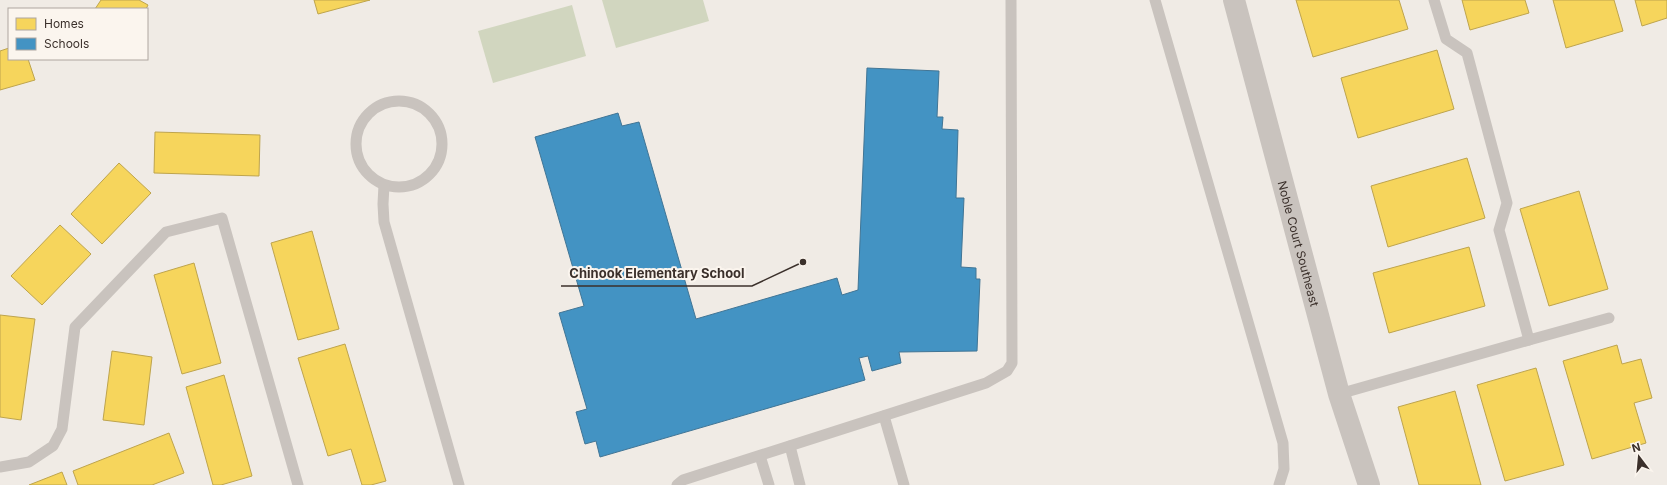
<svg xmlns="http://www.w3.org/2000/svg" width="1667" height="485" font-family="Inter,sans-serif">
<style>
.green{fill:#d1d6bf}
.homes{fill:#f6d55c;stroke:#bea44d}
.schools{fill:#4393c3;stroke:#417595}
.lines{fill:none;stroke-linecap:round;stroke-linejoin:round}
.lane{stroke:#c9c3be;stroke-width:11}
.street{stroke:#c9c3be;stroke-width:22}
.labels{text-anchor:middle;dominant-baseline:central;stroke-width:4;stroke-linejoin:round;paint-order:stroke}
.street-label{font-size:12px;fill:#3b302b;stroke:#fbf5ee}
.leader{fill:none;stroke:#3b302b;stroke-width:1.5}
.callout-dot{fill:#3b302b;stroke:#fbf5ee;stroke-width:1.5}
.callout-label{font-size:13px;text-anchor:middle;font-weight:bold;fill:#3b302b;stroke:#fbf5ee;stroke-width:4;stroke-linejoin:round;paint-order:stroke}
</style>
<rect width="100%" height="100%" fill="#f0ebe5"/>
<g class="green">
<path d="M602,0H703L709,21L616,48Z"/>
<path d="M572,5L586,56L493,83L478,31Z"/>
</g>
<g class="homes">
<path d="M101,0H139L148,5L146,9H95Z"/>
<path d="M314,0H370L318,14Z"/>
<path d="M1296,0H1399L1408,29L1313,57Z"/>
<path d="M1462,0H1525L1529,13L1470,30Z"/>
<path d="M1553,0H1614L1623,31L1566,48Z"/>
<path d="M1635,0H1667V18L1642,26Z"/>
<path d="M9,48V59H28L35,80L0,90V51Z"/>
<path d="M1437,50L1454,109L1358,138L1341,78Z"/>
<path d="M155,132L260,135L259,176L154,173Z"/>
<path d="M1467,158L1485,218L1388,247L1371,186Z"/>
<path d="M119,163L151,193L102,244L71,214Z"/>
<path d="M1579,191L1608,289L1549,306L1520,209Z"/>
<path d="M60,225L91,254L42,305L11,276Z"/>
<path d="M312,231L339,329L298,340L271,243Z"/>
<path d="M1469,247L1485,306L1389,333L1373,273Z"/>
<path d="M194,263L221,363L182,374L154,275Z"/>
<path d="M0,315L35,319L21,420L0,417Z"/>
<path d="M345,344L386,481L371,485H362L351,449L328,456L298,358Z"/>
<path d="M1617,345L1622,364L1641,359L1652,398L1634,403L1646,443L1592,459L1563,361Z"/>
<path d="M112,351L152,357L144,425L103,420Z"/>
<path d="M1536,368L1564,465L1505,481L1477,385Z"/>
<path d="M224,375L252,476L221,485H213L186,387Z"/>
<path d="M1455,391L1481,485H1419L1398,407Z"/>
<path d="M169,433L184,473L152,485H78L73,471Z"/>
<path d="M62,472L67,485H29Z"/>
</g>
<path class="schools" d="M867,68L939,71L937,117H943L942,129L958,130L956,198H964L961,267L976,268V279H980L977,351L899,352L901,363L872,371L868,356L859,358L865,380L600,457L596,441L585,444L576,412L587,409L559,313L584,306L535,137L618,113L622,126L639,122L696,319L837,278L842,295L858,290Z"/>
<g class="lines">
<g class="lane">
<path d="M1155,0L1283,443L1284,469L1279,485"/>
<path d="M1434,0L1446,39L1467,53L1507,203L1499,230L1529,340L1609,318"/>
<circle cx="399" cy="144" r="43"/>
<path d="M384,185L383,204L384,222L459,485"/>
<path d="M1339,394L1529,340"/>
<path d="M884,416L904,485"/>
<path d="M790,446L800,485"/>
<path d="M760,456L769,485"/>
<path d="M0,467L29,462L53,446L62,429L75,327L166,232L222,218L298,485"/>
<path d="M677,485L683,480L986,383L1007,371L1012,363L1011,0"/>
</g>
<path class="street" id="s1" d="M1234,0L1339,394L1369,485"/>
</g>
<g class="labels">
<g class="street-label">
<text stroke="none"><textPath href="#s1" startOffset="252">Noble Court Southeast</textPath></text>
</g>
</g>
<path class="leader" d="M803 262L752 286H561"/>
<circle class="callout-dot" cx="803" cy="262" r="4"/>
<g class="callout-label">
<text x="657" y="278">Chinook Elementary School</text>
</g>
<rect x="8" y="8" width="140" height="52" fill="#fbf5ee" stroke="#aea6a0"/>
<rect x="16" y="18" width="20" height="12" fill="#f6d55c" stroke="#aea6a0"/>
<text x="44" y="28" font-size="12" fill="#3b302b">Homes</text>
<rect x="16" y="38" width="20" height="12" fill="#4393c3" stroke="#aea6a0"/>
<text x="44" y="48" font-size="12" fill="#3b302b">Schools</text>
<g transform="translate(1639 457) rotate(344)" stroke="#fbf5ee" stroke-width="3" paint-order="stroke">
<path d="M0-3L7 15L0 10L-7 15Z" fill="#3b302b"/>
<text y="-6" font-size="11" font-weight="bold" text-anchor="middle" fill="#3b302b">N</text>
</g>
</svg>
